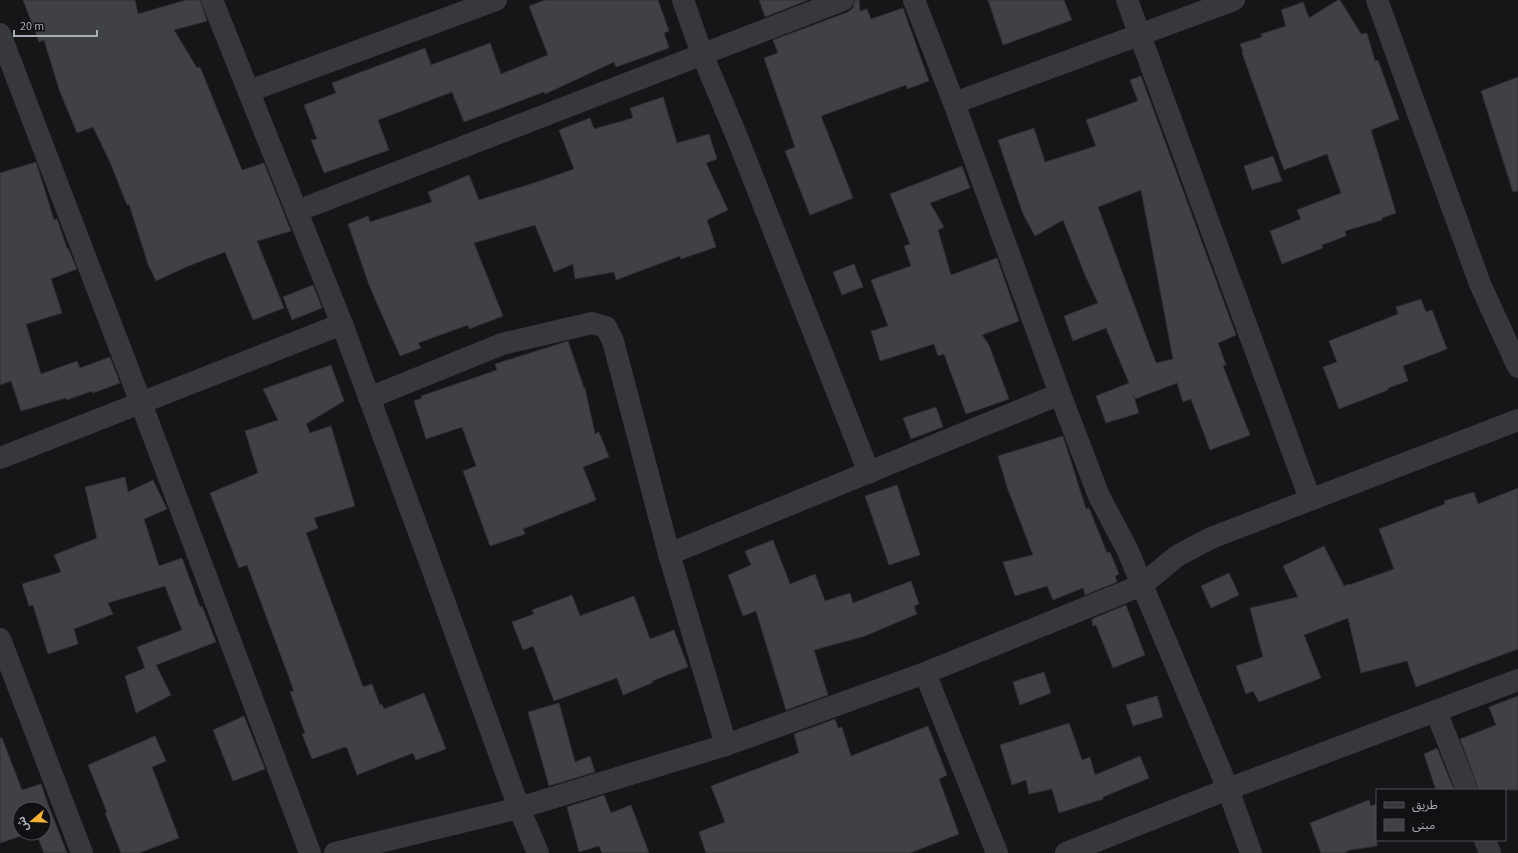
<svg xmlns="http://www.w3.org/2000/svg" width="1518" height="853" font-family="'Source Sans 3','Noto Sans Arabic',sans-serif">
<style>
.building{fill:#404145;stroke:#303034;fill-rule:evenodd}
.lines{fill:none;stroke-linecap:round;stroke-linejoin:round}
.minor{stroke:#37383d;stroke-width:22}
</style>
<rect width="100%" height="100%" fill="#161618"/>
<g class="building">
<path d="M23,0H135L138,14L186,0H200L207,21L174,30L197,68L200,67L242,170L264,163L291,231L257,241L284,308L253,320L225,252L186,267L156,281L148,264L129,204L127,205L110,162L93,127L77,133L60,92L44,40L39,42Z"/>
<path d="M545,0H658L669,31L664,33L669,48L616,67L614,62L545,94L544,92L464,122L452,92L378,120L389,150L324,173L311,140L317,139L304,105L336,93L332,83L425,48L431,65L490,43L501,74L548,55L529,6Z"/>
<path d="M759,0H808L765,17Z"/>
<path d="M855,0H859L860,11L867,9L871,19L903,8L929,81L907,89L906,85L821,116L853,198L810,215L785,151L795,147L764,58L778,53L773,40L848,12L853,8Z"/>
<path d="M988,0H1064L1072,20L1003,45Z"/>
<path d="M1338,0H1340L1361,34L1367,33L1375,61L1378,60L1399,119L1371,130L1396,213L1382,218V220L1345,231L1346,236L1322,245L1323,248L1282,264L1270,231L1301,219L1297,210L1341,193L1327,154L1284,170L1242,53L1243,52L1240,44L1262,37L1261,34L1286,26L1281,10L1303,2L1309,18Z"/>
<path d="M1141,76L1236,335L1218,343L1226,365L1223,366L1250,435L1210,450L1191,399L1183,402L1177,383L1135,399L1133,394L1139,413L1106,423L1096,396L1129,383L1106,328L1073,341L1064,316L1098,303L1085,275L1063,220L1035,236L1023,214L998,140L1034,128L1045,162L1096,146L1086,120L1138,101L1130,80ZM1141,190L1173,359L1156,363L1098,207Z"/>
<path d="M1518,77V191L1513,192L1481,91Z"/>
<path d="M663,97L677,143L709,134L717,159L706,163L728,210L707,220L716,247L681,259L680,256L616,280L614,272L575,279L573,264L554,272L535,225L474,243L503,316L469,329L468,325L418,343L421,348L400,356L369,285L348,224L368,216L370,222L432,202L428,192L469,175L479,200L540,181L574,169L559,130L590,118L594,129L633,118L630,108Z"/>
<path d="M1273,156L1282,181L1252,190L1244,166Z"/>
<path d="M36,162L54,220L57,219L67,248H68L77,269L51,279L62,313L26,324L41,374L77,361L80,368L110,357L120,383L93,393L92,391L67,400L66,398L21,411L11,381L0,385V173Z"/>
<path d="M962,166L970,188L930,203L944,227L938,230L951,275L997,258L1019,321L982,335L989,345L1009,399L966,414L944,354L938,356L934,344L880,361L871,331L888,326L871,280L911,266L904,246L910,244L890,194Z"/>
<path d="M854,264L863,287L842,295L833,272Z"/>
<path d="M313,285L322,308L292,320L283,297Z"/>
<path d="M1421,299L1426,312L1432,310L1447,349L1403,366L1408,381L1388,388V390L1339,409L1323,367L1337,362L1329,341L1398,314L1396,307Z"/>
<path d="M568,341L584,388H585L595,434L599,432L609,457L583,467L596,500L523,529L525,534L490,546L463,471L476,466L462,427L426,439L414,401L422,398L421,396L497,370L495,364Z"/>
<path d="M331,365L344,401L306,424L310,433L331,426L355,506L314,518L318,528L306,533L363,687L372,684L380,705L382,704L384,709L424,693L446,749L416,760L413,753L357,775L347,748L345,747L312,759L302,734L305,733L290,692L294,691L247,565L239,568L210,493L258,473L245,431L278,420L263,389Z"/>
<path d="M936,407L943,427L911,439L903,418Z"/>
<path d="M1063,436L1086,509L1089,508L1107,553L1110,552L1119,574L1115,576L1117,582L1085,595L1083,588L1053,600L1047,586L1015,596L1003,562L1033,555L1007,487L998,456Z"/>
<path d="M125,477L128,492L153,480L167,509L144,519L159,566L182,558L200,607L202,606L216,642L156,665L171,695L136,713L125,676L145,668L137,647L182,630L165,586L108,603L113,614L74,629L78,644L48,654L33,605L29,606L22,584L61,572L54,555L97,538L85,487Z"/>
<path d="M897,485L920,555L889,565L865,496Z"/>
<path d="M1518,488V649L1416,687L1407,661L1361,673L1348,618L1304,635L1321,678L1259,702L1253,691L1246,694L1236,666L1263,657L1250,608L1298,597L1283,566L1324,546L1344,586L1349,584V585L1394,569L1379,529L1445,504L1444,501L1474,492L1478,504Z"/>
<path d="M773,540L790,584L815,574L825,601L850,593L853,603L911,581L919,604L914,606L917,614L865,636L814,650L828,695L786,710L756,611L743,616L728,575L751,565L745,551Z"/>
<path d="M1229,573L1239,595L1211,608L1201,586Z"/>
<path d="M572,595L580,616L634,596L650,639L674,630L688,667L652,681V683L623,695L617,678L554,701L533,646L523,650L512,622L534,614L532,610Z"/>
<path d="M1126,605L1145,655L1113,668L1096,625L1093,626L1092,619Z"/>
<path d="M1044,672L1051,693L1020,705L1013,682Z"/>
<path d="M1157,696L1163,717L1133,726L1126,705Z"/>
<path d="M1518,696V790H1479L1460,739L1496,725L1489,707Z"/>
<path d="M559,703L575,762L590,756L595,772L549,786L528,712Z"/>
<path d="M244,716L265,769L233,781L213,730Z"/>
<path d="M835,719L838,728L842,727L851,756L928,726L947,775L939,779L959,834L910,853H706L699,832L725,822L711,786L799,753L794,734Z"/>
<path d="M1069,723L1082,760L1090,757L1095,775L1140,756L1149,778L1103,797V799L1059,813L1052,789L1029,794L1026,780L1012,785L1000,745Z"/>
<path d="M155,736L166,761L152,767L179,838L139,853H121L105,813L107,812L88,765Z"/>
<path d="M0,738H2L22,790L41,784L48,804L67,853H44L36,833H44V809H20V833H30L0,843Z"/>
<path d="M1437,748L1454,790H1436L1424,754Z"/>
<path d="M604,795L611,813L631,805L649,853H602L599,846L579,852L567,807Z"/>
<path d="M1369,800L1371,806L1377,804V846L1350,850L1344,853H1321L1310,823Z"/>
</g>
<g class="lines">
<g class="minor">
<path d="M212,0L342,324L424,546L519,808L538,853"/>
<path d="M683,0L702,54L737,137L869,473"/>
<path d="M914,0L954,103L1060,394L1099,496L1127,549L1228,789L1251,853"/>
<path d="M1127,0L1310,499"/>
<path d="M1377,0L1480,284L1518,367"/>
<path d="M0,34L141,403L310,853"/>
<path d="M249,91L496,0"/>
<path d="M954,103L1234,0"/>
<path d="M297,211L843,0"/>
<path d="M369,398L502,344L592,323L606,327L613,341L669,554L726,745"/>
<path d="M0,458L342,324"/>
<path d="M669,554L1060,394"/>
<path d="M0,639L82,853"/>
<path d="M925,673L997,853"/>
<path d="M1436,711L1467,790"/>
<path d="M1485,840L1490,853"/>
<path d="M335,853L519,808L726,745L925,673L1142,585L1177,556L1211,538L1518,420"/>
<path d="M1066,853L1228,789L1518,680"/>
</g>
</g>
<rect x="1376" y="789" width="130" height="52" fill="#111113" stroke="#4d4f55"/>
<rect x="1384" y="802" width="20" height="6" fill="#37383d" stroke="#4d4f55"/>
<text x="1412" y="809" font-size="12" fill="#a8adb8">طريق</text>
<rect x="1384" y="819" width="20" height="12" fill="#404145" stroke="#4d4f55"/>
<text x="1412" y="829" font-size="12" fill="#a8adb8">مبنى</text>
<g transform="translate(32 821) rotate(251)"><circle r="19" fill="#111113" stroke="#4d4f55"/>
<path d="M0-3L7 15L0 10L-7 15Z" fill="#f2b134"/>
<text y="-6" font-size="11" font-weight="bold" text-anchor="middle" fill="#a8adb8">ش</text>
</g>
<path d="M14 30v6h83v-6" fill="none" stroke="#a8adb8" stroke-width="2"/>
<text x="20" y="30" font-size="12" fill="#a8adb8" stroke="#111113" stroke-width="3" paint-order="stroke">20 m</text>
</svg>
